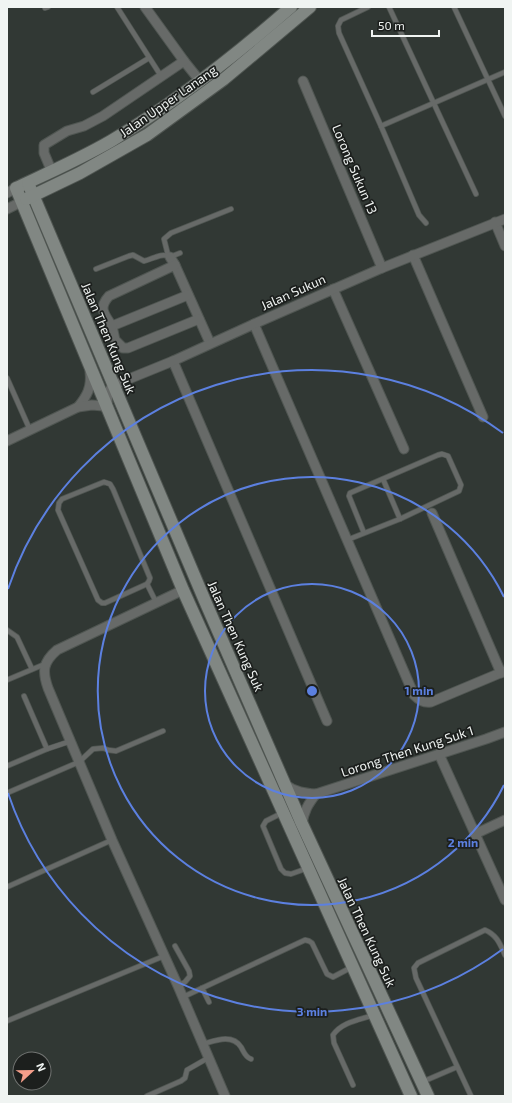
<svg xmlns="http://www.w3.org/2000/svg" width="512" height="1103" font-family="'Exo 2',sans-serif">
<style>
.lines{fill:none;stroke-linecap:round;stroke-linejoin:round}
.lane-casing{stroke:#505652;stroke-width:6}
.street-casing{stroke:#505652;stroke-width:11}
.secondary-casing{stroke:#505652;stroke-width:14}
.lane{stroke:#676a68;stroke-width:4.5}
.street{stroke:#676a68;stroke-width:9}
.secondary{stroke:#818783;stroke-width:12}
.ring{fill:none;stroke:#5c80e0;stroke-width:2}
.labels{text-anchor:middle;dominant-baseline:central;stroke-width:3.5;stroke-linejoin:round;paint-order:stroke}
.street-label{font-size:13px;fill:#f0f4f2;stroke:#1c1f1d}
.centre{fill:#5c80e0;stroke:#1c1f1d;stroke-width:2}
.ring-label{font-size:12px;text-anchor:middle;font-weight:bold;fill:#5c80e0;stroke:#1c1f1d;stroke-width:3.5;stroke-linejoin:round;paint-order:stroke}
</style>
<rect width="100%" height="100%" fill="#313834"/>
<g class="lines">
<g class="lane-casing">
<g id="lane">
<path d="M117,7L161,76"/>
<path d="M368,7L341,20L338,26L339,33L381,126L419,215L426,223"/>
<path d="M389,7L476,194"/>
<path d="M454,7L505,116"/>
<path d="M45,8L48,7"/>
<path d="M93,92L149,58"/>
<path d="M381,126L505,72"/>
<path d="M168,255L164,239L171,233L231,209"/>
<path d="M96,269L129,256L133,255L144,261C153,259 162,252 170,257L180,253"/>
<path d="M7,378L30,430"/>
<path d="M383,479L400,519"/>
<path d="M104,482L110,484L113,489L150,578L149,581L147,584L105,603H102L98,600L58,510L59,503L62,499Z"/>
<path d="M347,540L400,519L459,491L461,485L448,456L442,454L438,455L350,493L349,496L364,533"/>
<path d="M147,584L156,602"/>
<path d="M7,630L17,637L32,669"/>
<path d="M7,680L45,664"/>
<path d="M24,696L47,749"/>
<path d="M7,766L47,749L71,741"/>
<path d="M7,793L79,762L93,749L103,748L108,750L116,751L163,731"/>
<path d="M282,813L266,821L263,826L281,869L285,873L291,874L308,868"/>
<path d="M7,887L112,840"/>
<path d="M175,946L189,971L190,976L185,982L178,986"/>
<path d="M202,988L209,1002"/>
<path d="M183,997L305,940L309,941L312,943L327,974L333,977L352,967"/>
<path d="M7,1021L164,956"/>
<path d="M203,1044C214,1041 232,1033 241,1047C244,1052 245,1057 251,1059"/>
<path d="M422,1082L457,1067"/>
<path d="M353,1085L334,1043L333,1035C342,1022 359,1020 374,1015"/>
<path d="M147,1096L181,1081L185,1078L187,1070L208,1058"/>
<path d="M471,1096L416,978L414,968L418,963L485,930C497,935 500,944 505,955"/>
</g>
</g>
<g class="street-casing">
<g id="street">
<path d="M145,7L184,61L200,81"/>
<path d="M303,81L382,268"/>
<path d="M52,172L44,153V145L67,131L84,126L103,116L184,61"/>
<path d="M7,193L16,188"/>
<path d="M7,209L21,202"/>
<path d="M495,222L505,246"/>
<path d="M413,255L483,417"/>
<path d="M170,257L175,265L210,343"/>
<path d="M333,289L404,449"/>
<path d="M188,295L112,326L115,340L123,348H128L199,319"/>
<path d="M254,324L414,695C419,700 423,703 431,702L505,671"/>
<path d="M112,326C104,314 98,308 109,296L175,265"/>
<path d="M173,361L327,721"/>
<path d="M107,405L108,392L114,385L173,361L254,324L382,268L505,219"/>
<path d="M78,407C87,396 92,387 90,372"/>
<path d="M7,441L78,407L92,405L103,406L109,411"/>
<path d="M432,513L501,673"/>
<path d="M183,590L57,650C43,662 42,671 48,688L112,840L178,986L225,1096"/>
<path d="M439,754L505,900"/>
<path d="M286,785C295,792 305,793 316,794L486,739L505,732"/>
<path d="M302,824C304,811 308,804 316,794"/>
<path d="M475,834L505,820"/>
</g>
</g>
<g class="secondary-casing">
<g id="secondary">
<path d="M291,7C235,56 175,103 111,141C80,159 48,173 16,188L183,590L411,1096"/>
<path d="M28,183L205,601L302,824L428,1096"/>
<path d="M26,199L80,173L147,135L224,79L310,7"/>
</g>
</g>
<use href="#lane" class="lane"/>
<use href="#street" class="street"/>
<use href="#secondary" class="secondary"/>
</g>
<g class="ring">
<circle cx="312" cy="691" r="107"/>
<path d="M504 785A214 214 0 1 1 504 597"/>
<path d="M503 949A321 321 0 0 1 8 793M8 589A321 321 0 0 1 503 433"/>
</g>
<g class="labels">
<g class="street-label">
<text transform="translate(168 101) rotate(-35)">Jalan Upper Lanang</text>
<text transform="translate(355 169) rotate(67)">Lorong Sukun 13</text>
<text transform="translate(293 292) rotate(-24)">Jalan Sukun</text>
<text transform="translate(109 338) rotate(67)">Jalan Then Kung Suk</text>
<text transform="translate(236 636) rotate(66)">Jalan Then Kung Suk</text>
<text transform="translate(407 751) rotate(-18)">Lorong Then Kung Suk 1</text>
<text transform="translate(367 932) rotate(65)">Jalan Then Kung Suk</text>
</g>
</g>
<circle cx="312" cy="691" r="6" class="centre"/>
<g class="ring-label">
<text x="419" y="695">1 min</text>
<text x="463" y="847">2 min</text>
<text x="312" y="1016">3 min</text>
</g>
<rect width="512" height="1103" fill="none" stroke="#f0f4f2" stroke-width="16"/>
<g transform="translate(32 1071) rotate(68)"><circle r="19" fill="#1c1f1d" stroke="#717472"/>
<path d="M0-3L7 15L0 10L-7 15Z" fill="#f49e8a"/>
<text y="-6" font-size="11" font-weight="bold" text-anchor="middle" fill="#f0f4f2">N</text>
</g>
<path d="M372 30v6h67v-6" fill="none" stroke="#f0f4f2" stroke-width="2"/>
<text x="378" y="30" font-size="12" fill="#f0f4f2" stroke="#1c1f1d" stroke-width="3" paint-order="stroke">50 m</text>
</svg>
